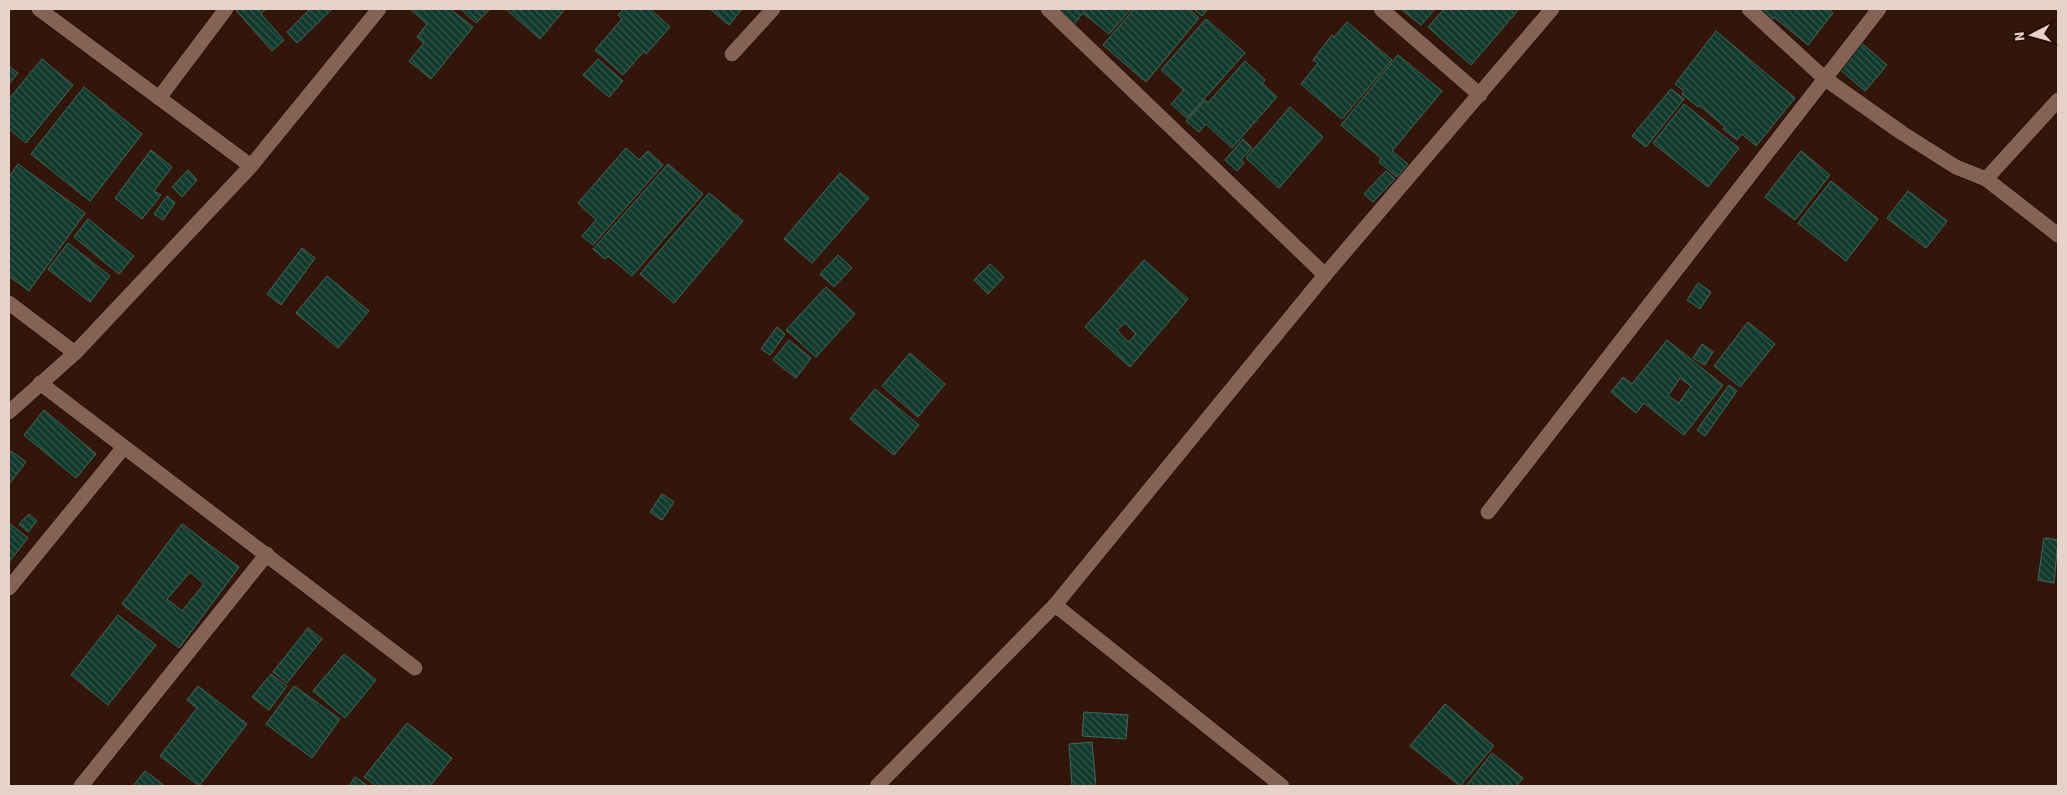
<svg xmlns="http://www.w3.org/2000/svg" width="2067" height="795" font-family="'Source Sans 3',sans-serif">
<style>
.building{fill:url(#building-back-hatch);stroke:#43695c;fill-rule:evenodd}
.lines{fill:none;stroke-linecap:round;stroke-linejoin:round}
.minor-casing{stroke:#180200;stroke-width:16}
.minor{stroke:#856354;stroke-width:15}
</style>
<defs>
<pattern id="building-back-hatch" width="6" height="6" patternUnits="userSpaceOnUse" patternTransform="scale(1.25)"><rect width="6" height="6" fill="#103a2d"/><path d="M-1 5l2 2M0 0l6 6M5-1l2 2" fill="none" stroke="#33564a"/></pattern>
</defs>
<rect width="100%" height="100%" fill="#32160a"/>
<g class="building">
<path d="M235,9H266L261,14L284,40L272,51Z"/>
<path d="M310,9H332L297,43L287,32Z"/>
<path d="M410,9H450L473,27L431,79L409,61L424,43L417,37L427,24Z"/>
<path d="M461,9H490L476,23Z"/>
<path d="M506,9H565L540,39Z"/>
<path d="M624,9H650L670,27L646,54L644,51L623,75L595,50L622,19L618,15Z"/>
<path d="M710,9H742L729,25Z"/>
<path d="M1056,9H1131L1109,34L1083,13L1074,24Z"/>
<path d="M1134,9H1189L1199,18L1146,82L1103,45Z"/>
<path d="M1194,9H1208L1202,16Z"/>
<path d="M1401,9H1435L1421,25Z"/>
<path d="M1444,9H1519L1471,65L1428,27Z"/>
<path d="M1759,9H1828L1833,13L1808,45L1774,17L1772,20Z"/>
<path d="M1206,19L1245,53L1187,118L1171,104L1184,90L1161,70Z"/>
<path d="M1347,22L1392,60L1342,119L1301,84L1318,63L1313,60L1332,35L1334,37Z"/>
<path d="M1716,31L1795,98L1756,146L1742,134L1737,140L1723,129L1725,127L1699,105L1698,107L1682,94L1684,91L1675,84Z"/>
<path d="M1858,40L1887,65L1865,91L1836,66Z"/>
<path d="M1398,55L1442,91L1392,151L1408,164L1397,177L1379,162L1381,158L1341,125Z"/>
<path d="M42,59L73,85L26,143L9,129V99Z"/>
<path d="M598,59L623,81L609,97L583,75Z"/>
<path d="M1245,61L1265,80L1262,83L1277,97L1232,148L1206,124L1199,132L1186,121L1205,100L1208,103Z"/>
<path d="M10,67L18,73L9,84V68Z"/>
<path d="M84,87L142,134L90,201L31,154Z"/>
<path d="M1671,89L1684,99L1646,147L1632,136Z"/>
<path d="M1684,104L1739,148L1708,187L1653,143Z"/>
<path d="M1290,107L1323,137L1279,188L1246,158Z"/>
<path d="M1243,139L1252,148L1241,160L1244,163L1237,171L1225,160Z"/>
<path d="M626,148L639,160L648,151L663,165L593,245L582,236L596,220L578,203Z"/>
<path d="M151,150L172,167L154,191L161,195L142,219L115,198Z"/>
<path d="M1801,151L1830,175L1795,220L1765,197Z"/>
<path d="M18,164L85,213L29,291L9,276V177Z"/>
<path d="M668,164L703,194L632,276L608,256L605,259L593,249Z"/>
<path d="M188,170L197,180L182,197L172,187Z"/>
<path d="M1386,171L1395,179L1373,202L1364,194Z"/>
<path d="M840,173L869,198L812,263L784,239Z"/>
<path d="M1831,181L1878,219L1846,261L1798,223Z"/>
<path d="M1908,191L1947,221L1926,248L1887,218Z"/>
<path d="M709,193L743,221L674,303L640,274Z"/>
<path d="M167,196L175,203L163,220L154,214Z"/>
<path d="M88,219L134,256L119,274L74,237Z"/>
<path d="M68,243L110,276L90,302L48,269Z"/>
<path d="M302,248L315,258L281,305L267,294Z"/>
<path d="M838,255L852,268L834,287L820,274Z"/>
<path d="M1144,260L1188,299L1130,367L1085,327ZM1125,323L1136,334L1128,342L1117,330Z"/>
<path d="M990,264L1004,277L988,294L974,280Z"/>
<path d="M327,276L369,311L338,348L296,313Z"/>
<path d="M1698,283L1711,292L1700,309L1687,300Z"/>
<path d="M826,287L855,314L816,357L786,330Z"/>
<path d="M1748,322L1775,344L1740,387L1714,366Z"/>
<path d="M777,327L785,334L770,355L761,349Z"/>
<path d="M789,340L811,358L796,378L773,360Z"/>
<path d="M1667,340L1723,385L1684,435L1644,403L1636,413L1611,392L1623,377L1632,384ZM1680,378L1691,386L1679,403L1668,396Z"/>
<path d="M1702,344L1713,352L1705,365L1693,358Z"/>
<path d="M910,353L945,384L918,417L882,386Z"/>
<path d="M1729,385L1737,391L1705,436L1697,430Z"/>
<path d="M875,389L919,425L894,455L850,419Z"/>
<path d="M44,410L96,454L76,478L24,435Z"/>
<path d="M11,451L26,462L9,484V455Z"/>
<path d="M662,494L674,502L662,520L650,512Z"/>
<path d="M29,514L37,521L28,532L19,524Z"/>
<path d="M9,523L28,538L9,562Z"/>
<path d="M182,524L239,567L179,648L122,604ZM190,572L204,584L182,611L167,599Z"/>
<path d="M2044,538L2058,540L2054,583L2038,580Z"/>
<path d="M118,615L156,645L108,705L71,675Z"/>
<path d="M308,628L322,639L287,683L273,672Z"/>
<path d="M344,654L376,680L345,718L313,691Z"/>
<path d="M271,674L287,686L269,710L252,697Z"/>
<path d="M198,686L247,724L199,786L160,756L197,708L187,700Z"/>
<path d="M294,686L340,719L312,758L266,724Z"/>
<path d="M1445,704L1494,746L1460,786L1410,746Z"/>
<path d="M1084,712L1128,715L1126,739L1082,736Z"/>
<path d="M407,723L452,758L430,786H376L364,777Z"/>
<path d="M1092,742L1096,786H1072L1069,744Z"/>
<path d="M1492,753L1523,778L1516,786H1466Z"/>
<path d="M145,771L165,786H133Z"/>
<path d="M355,777L368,786H349Z"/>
</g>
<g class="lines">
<g class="minor-casing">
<g id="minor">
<path d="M39,9L251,166"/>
<path d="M1048,9L1325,275"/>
<path d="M1381,9L1480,95"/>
<path d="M1749,9L1824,78L1902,133L1956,167L1986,179L2058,235"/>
<path d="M732,54L773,9"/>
<path d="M159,98L226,9"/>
<path d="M1986,179L2058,100"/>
<path d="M9,303L75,353"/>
<path d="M40,383L415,668"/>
<path d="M9,412L75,353L251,166L379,9"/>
<path d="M1488,512L1879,9"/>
<path d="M9,588L124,447"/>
<path d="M1055,605L1282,786"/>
<path d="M81,786L267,554"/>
<path d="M877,786L1055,605L1325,275L1552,9"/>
</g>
</g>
<use href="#minor" class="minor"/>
</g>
<rect width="2067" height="795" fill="none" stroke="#e6d2ca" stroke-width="20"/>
<g transform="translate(2032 35) rotate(264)" stroke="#270d03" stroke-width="4" paint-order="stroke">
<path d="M0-4L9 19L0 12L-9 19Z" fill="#e6d2ca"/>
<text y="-8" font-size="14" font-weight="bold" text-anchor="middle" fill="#e6d2ca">N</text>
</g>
</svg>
